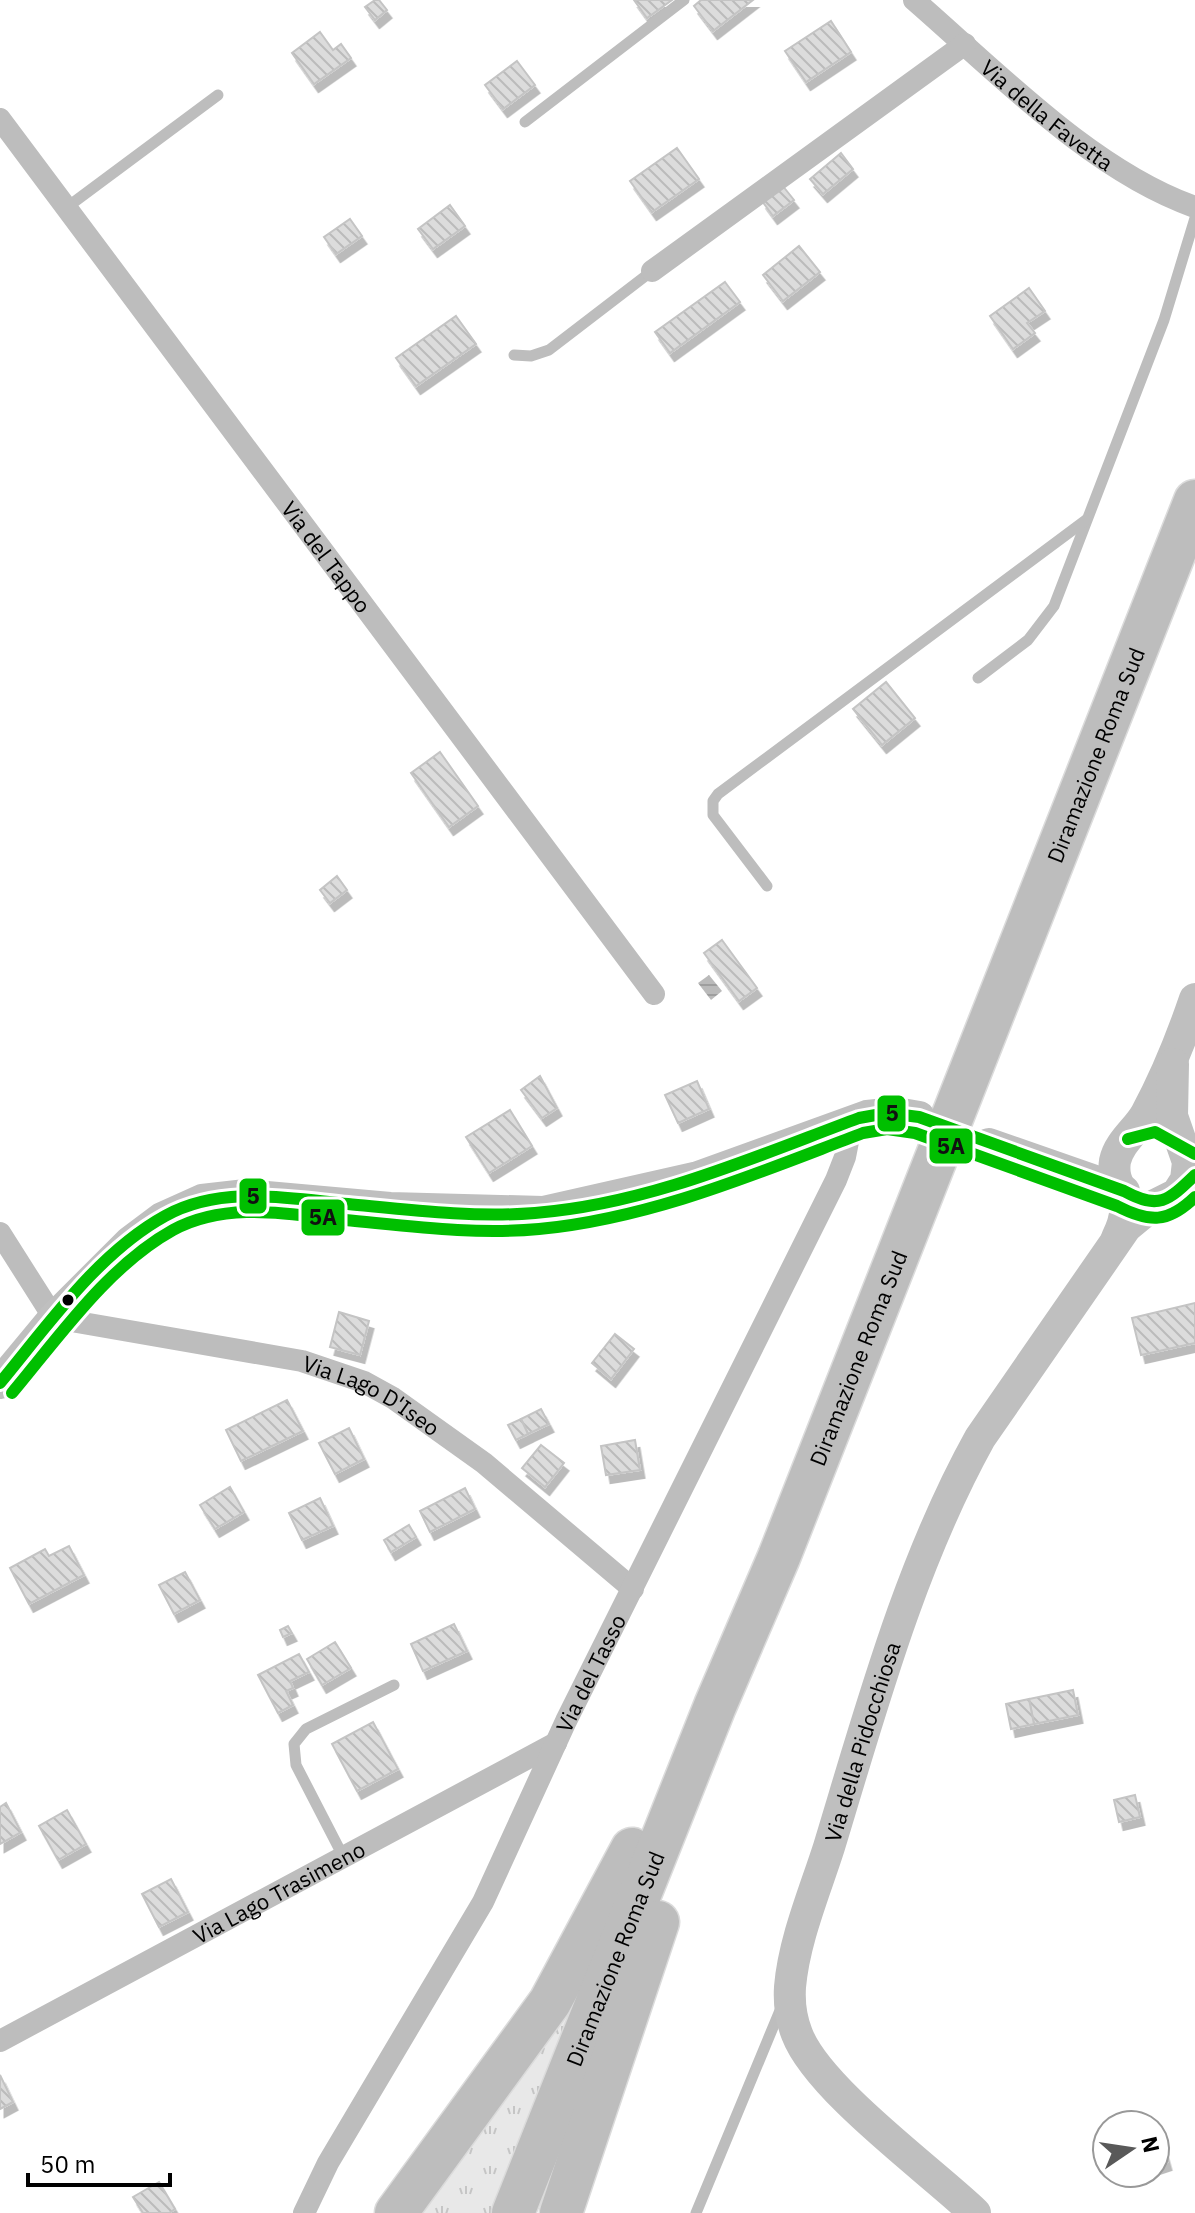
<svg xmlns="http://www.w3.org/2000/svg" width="1195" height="2213" font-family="'IBM Plex Sans',sans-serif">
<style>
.grass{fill:url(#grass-tufts)}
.water{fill:url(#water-rules)}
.building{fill:url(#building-back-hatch);stroke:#c4c4c4;stroke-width:2;filter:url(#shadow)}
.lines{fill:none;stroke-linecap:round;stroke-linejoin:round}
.highway-casing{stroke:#dbdbdb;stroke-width:45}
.lane{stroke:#bdbdbd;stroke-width:11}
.street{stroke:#bdbdbd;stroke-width:22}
.secondary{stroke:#bfbfbf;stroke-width:32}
.highway{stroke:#bdbdbd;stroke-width:42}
.bus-1-casing{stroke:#fff;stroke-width:18}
.bus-2-casing{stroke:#fff;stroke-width:18}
.bus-1{stroke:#00bf00;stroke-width:12}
.bus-2{stroke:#00bf00;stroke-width:12}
.bus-dot{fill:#000;stroke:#fff;stroke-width:3}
.labels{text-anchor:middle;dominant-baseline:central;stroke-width:8;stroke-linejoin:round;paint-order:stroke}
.street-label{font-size:22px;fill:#000;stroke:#fff}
.line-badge{stroke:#fff;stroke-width:3}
.pale-badge-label{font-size:22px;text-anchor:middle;font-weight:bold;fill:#111}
</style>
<defs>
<pattern id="grass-tufts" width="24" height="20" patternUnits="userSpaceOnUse" patternTransform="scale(2)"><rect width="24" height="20" fill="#e8e8e8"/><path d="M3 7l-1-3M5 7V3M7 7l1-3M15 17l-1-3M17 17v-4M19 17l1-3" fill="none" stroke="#c5c5c5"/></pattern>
<pattern id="water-rules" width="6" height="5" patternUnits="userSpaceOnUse" patternTransform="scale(2)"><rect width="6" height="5" fill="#bababa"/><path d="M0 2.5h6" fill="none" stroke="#9e9e9e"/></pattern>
<pattern id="building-back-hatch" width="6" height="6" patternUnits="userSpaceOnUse" patternTransform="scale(2)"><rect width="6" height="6" fill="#dcdcdc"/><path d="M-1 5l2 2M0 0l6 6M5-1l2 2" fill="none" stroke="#bbb"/></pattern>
<filter id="shadow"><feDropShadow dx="4.5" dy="8" stdDeviation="0" flood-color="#0004"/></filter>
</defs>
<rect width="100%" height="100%" fill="#fff"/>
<path class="grass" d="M579,2001L495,2213H409L433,2178Z"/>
<path class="water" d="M709,975L722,991L711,1000L698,983Z"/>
<g class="building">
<path d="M375,0H379L387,10L375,20L365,7Z"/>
<path d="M634,0H672L647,18Z"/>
<path d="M701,0H753L713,31L694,6Z"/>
<path d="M831,21L851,52L806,82L785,51Z"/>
<path d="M320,32L333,50L341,44L351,58L314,84L292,53Z"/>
<path d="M517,61L535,85L503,109L485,85Z"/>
<path d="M677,148L699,179L652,212L630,181Z"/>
<path d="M841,153L853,169L823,194L810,179Z"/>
<path d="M782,185L794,200L773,216L762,201Z"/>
<path d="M450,205L465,226L433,249L418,229Z"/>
<path d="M350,219L362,236L336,254L324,237Z"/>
<path d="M799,246L820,272L783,301L763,275Z"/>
<path d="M725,282L740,302L670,353L655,332Z"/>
<path d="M1029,288L1045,311L1027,323L1035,333L1013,349L990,316Z"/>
<path d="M456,316L476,344L416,386L396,358Z"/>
<path d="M886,682L915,718L882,745L853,709Z"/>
<path d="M440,752L478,806L449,827L411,773Z"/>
<path d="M337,876L347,890L330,903L320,890Z"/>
<path d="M722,940L757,988L739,1001L704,953Z"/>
<path d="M540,1076L557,1108L542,1118L521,1090Z"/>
<path d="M697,1081L709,1109L678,1123L665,1095Z"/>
<path d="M510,1110L532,1146L489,1173L466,1137Z"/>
<path d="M1195,1303V1343L1141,1355L1132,1318Z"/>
<path d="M339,1312L369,1321L360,1355L330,1347Z"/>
<path d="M615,1334L634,1349L611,1379L592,1363Z"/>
<path d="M287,1400L303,1431L241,1461L226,1430Z"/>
<path d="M541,1409L549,1424L528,1434L521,1419Z"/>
<path d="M521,1419L528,1434L516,1440L508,1425Z"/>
<path d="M349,1428L364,1459L335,1474L319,1443Z"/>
<path d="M635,1440L640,1470L606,1475L601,1446Z"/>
<path d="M541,1445L564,1463L545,1487L522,1468Z"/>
<path d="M230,1487L244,1512L215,1529L200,1505Z"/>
<path d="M465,1488L475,1509L430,1532L420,1511Z"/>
<path d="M320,1498L333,1526L302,1540L289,1513Z"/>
<path d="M409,1525L416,1537L391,1552L384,1540Z"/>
<path d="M69,1546L84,1575L29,1604L10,1568L45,1549L49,1556Z"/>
<path d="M185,1572L200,1600L174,1614L159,1585Z"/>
<path d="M454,1624L467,1651L423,1671L411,1644Z"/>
<path d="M288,1626L292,1633L283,1637L280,1630Z"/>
<path d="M335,1642L351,1668L322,1685L307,1659Z"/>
<path d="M299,1654L309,1672L290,1681L293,1688L286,1691L293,1705L278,1713L258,1675Z"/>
<path d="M1073,1690L1078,1715L1034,1724L1029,1699Z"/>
<path d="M1029,1699L1034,1724L1011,1729L1006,1704Z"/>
<path d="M373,1722L398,1769L357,1791L332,1744Z"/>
<path d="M1135,1795L1140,1817L1119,1822L1114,1800Z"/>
<path d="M6,1803L21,1832L0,1844V1807Z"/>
<path d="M67,1810L86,1844L58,1860L39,1826Z"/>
<path d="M171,1879L188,1912L159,1927L142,1894Z"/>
<path d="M0,2075L13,2102L0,2109Z"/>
<path d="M1160,2137L1167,2162L1155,2166V2139Z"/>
<path d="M159,2182L175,2209L169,2213H143L133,2197Z"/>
</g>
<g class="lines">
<g class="highway-casing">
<g id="highway">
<path d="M396,2213L550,2002L632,1849"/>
<path id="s7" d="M513,2213L715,1706L779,1557L1195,501"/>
<path d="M561,2213L658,1922"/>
</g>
</g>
<g class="lane">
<path d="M525,122L684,0"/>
<path d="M66,208L218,95"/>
<path d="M514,355L531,356L549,350L652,271"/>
<path d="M978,678L1028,640L1054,606L1164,320L1195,218"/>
<path d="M767,886L713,815V801L718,794L1086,520"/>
<path d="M344,1858L296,1765L294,1744L306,1729L394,1685"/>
<path d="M696,2213L781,2008"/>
</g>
<g class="street">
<path id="s1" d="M914,0C996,71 1092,171 1195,207"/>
<path id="s2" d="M0,119L654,994"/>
<path d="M652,271L965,44"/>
<path id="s3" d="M0,1233L54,1318L302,1361L364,1382L393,1398L484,1463L633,1589"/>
<path id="s4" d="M0,2041L556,1743"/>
<path id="s5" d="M304,2213L328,2163L483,1902L566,1721L836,1180L845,1157L852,1121"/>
</g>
<g class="secondary">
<path d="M989,1144L1124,1191"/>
<path d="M1117,1238C1139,1193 1110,1192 1115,1161C1119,1142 1137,1130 1146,1114C1166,1077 1181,1040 1195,999"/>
<path d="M0,1383L54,1318L130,1242L162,1218L202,1200L246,1195L390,1208L543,1212L698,1177L867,1116L896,1113L919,1117"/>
<path id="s6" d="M975,2213C930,2170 818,2089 797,2034C791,2019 789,2003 790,1987C794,1940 815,1891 829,1847C871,1709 910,1564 980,1438L1126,1227L1149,1208L1177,1194L1186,1180L1188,1162L1172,1116L1173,1064"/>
</g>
<use href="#highway" class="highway"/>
<g class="bus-1-casing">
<g id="bus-1">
<path d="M1128,1139L1155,1132L1195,1154"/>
<path d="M0,1383C48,1325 98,1253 165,1216C221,1185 287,1198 348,1204C410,1210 474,1218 535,1213C649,1204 754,1157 859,1118L887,1113L919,1117L1124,1191C1159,1210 1168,1201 1195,1175"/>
</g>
</g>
<g class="bus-2-casing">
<path id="bus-2" d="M12,1393C59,1337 108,1266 173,1230C226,1201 289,1214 345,1220C409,1226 475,1235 539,1229C653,1218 757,1173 863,1133L887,1129L915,1133L1117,1206C1150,1223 1168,1223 1195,1197"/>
</g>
<use href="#bus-1" class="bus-1"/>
<use href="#bus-2" class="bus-2"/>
</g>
<circle class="bus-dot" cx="68" cy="1300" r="7"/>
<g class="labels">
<g class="street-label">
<text stroke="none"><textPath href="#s1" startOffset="176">Via della Favetta</textPath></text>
<text stroke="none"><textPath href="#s2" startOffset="546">Via del Tappo</textPath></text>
<text stroke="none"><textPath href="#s7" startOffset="1570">Diramazione Roma Sud</textPath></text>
<text stroke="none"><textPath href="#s7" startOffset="922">Diramazione Roma Sud</textPath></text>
<text stroke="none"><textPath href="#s3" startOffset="430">Via Lago D'Iseo</textPath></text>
<text stroke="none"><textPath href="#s5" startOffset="612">Via del Tasso</textPath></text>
<text stroke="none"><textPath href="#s6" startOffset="558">Via della Pidocchiosa</textPath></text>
<text stroke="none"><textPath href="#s4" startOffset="316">Via Lago Trasimeno</textPath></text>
<text stroke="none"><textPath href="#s7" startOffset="274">Diramazione Roma Sud</textPath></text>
</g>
</g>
<g class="line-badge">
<rect x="876" y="1094" width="31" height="39" rx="8" fill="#00bf00"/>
<rect x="928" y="1127" width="46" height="38" rx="8" fill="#00bf00"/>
<rect x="238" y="1177" width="30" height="38" rx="8" fill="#00bf00"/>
<rect x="300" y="1198" width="46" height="39" rx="8" fill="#00bf00"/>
</g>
<g class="pale-badge-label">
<text x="892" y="1121">5</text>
<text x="951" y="1154">5A</text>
<text x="253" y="1204">5</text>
<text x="323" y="1225">5A</text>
</g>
<g transform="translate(1131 2149) rotate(77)"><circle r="38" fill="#ffffff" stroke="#999999" stroke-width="2"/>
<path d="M0-6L14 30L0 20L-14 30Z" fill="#595959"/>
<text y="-12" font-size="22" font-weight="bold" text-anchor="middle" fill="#000000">N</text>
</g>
<path d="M28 2173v12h142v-12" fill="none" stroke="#000000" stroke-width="4"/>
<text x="40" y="2173" font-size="24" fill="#000000" stroke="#ffffff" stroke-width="6" paint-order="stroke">50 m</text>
</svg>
